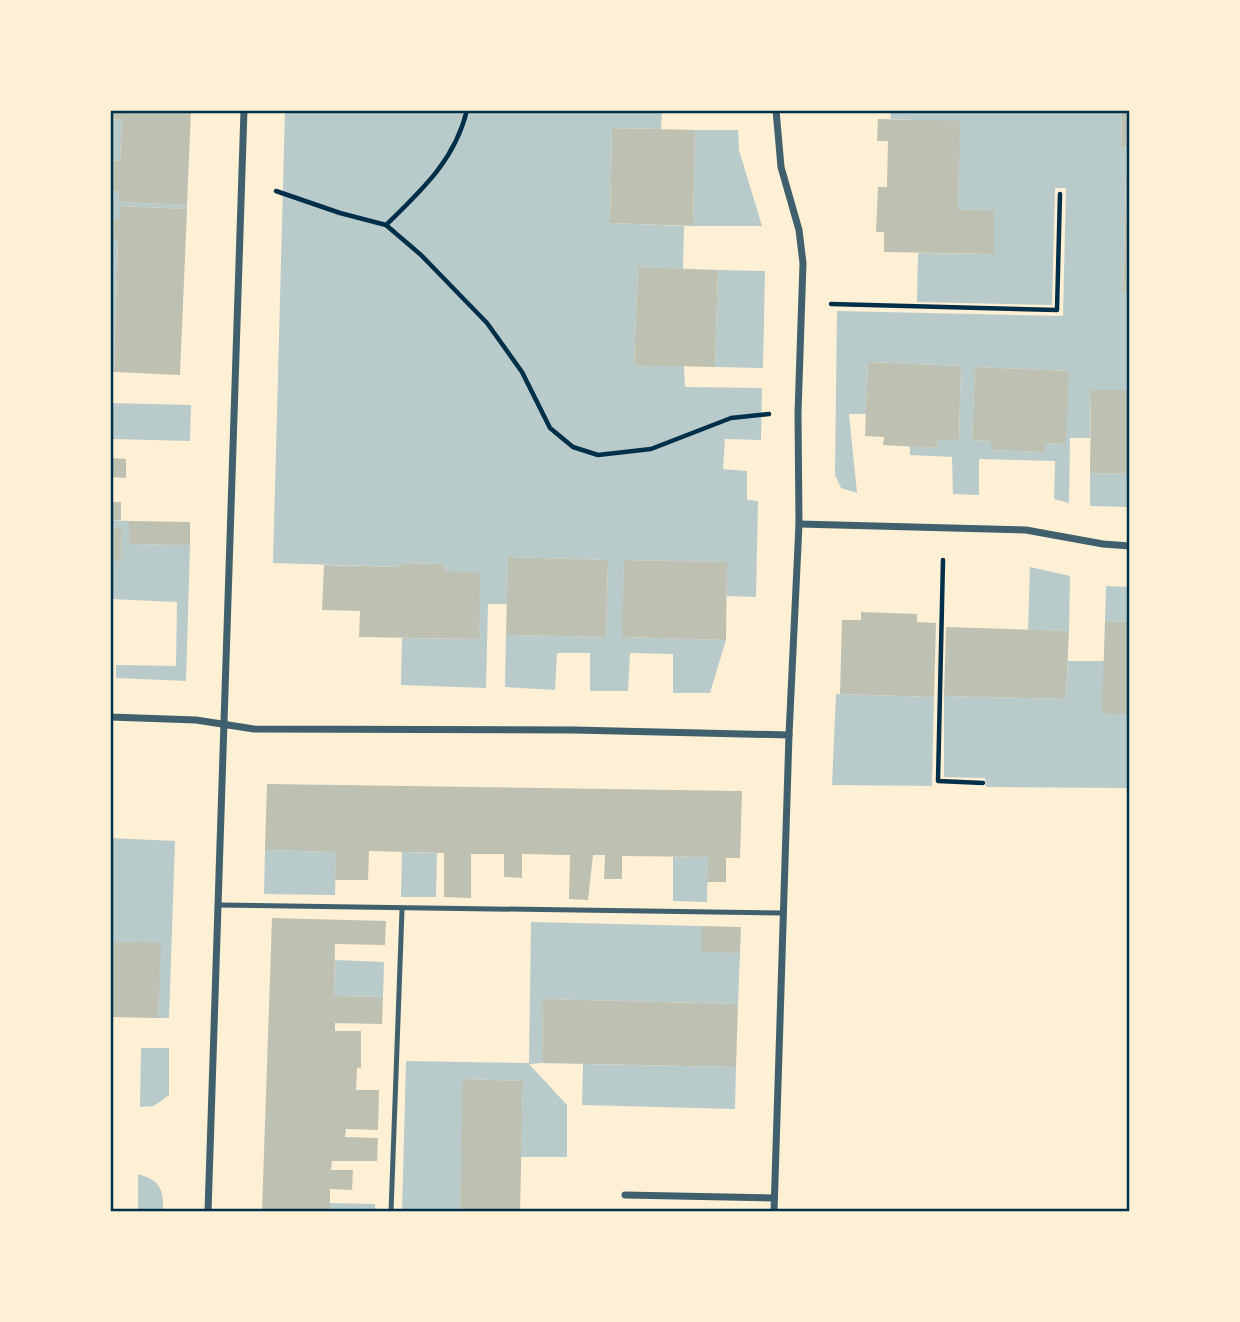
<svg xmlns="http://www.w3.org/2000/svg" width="1240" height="1322" font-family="Poppins,sans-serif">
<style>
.green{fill:#b9caca;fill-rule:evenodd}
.building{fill:#bec0b2}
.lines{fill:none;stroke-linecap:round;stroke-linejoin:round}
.path{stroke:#003049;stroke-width:4.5}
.service{stroke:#3f606c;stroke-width:5}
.minor{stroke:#3f606c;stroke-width:7}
.neatline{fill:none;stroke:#003049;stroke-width:2.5}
</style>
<rect width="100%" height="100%" fill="#fdf0d5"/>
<g class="green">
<path d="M285,110H662L661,129L612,128L610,223L684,226L683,269L638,267L634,364L684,366L685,387L762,388L761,440L725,439L723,469L747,471V500L758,501L756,597L727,596L726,562L624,560L623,637L726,640L710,693H673V654L630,653L628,691H590V653H557L555,690L505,687L506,635L606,637L608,560L508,557L507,604H488L486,688L401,685L402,638L479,639L441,564L402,563L401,567L273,563Z"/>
<path d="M890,110H1122L1121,147L1130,148V180H1126L1123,291L1130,292V390H1091L1090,438H1070L1069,503L1054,499L1055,461L979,459V495L953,494L952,457L910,455V446L937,448L938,440H959L961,366L868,362L866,414H849L857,493L841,488L835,475L837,311L1063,316L1066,188H1055L1052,305L917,302L918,253L993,254L994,212L958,210L959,122L891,119ZM975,367L1068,371L1065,444L1045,443V452L991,450V441L972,440Z"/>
<path d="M110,119L122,120L120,161L110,160Z"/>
<path d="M695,130H738L739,150L762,226H693Z"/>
<path d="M110,191L119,192V202L187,205V209L121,206L120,219H110Z"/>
<path d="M110,239H118L114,372H110Z"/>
<path d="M718,270L765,271L763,368L715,367Z"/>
<path d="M110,403L191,405L190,441L113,439Z"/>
<path d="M1090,473L1130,474V507L1090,506Z"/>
<path d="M110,520L129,521V544L190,545L186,681L116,678V665L176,666L177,602L110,599V561H121L122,530L110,529Z"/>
<path d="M1030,567L1070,576L1069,631L1028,630Z"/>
<path d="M1106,586L1130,587V622L1105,621Z"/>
<path d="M1068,661H1104L1130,714V788L986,787L985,778L944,777V696L1066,699Z"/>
<path d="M836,694L934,697L932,786L832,785Z"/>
<path d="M110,838L175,841L169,1018H158L160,944L110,942Z"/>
<path d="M265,850L336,852L335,895L264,894Z"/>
<path d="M402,852L437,853L436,897H401Z"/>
<path d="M673,857H708L707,902L673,901Z"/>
<path d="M531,922L701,926V951L740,953L738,1004L543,999L542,1063L529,1064L567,1105V1157H521L523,1081L464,1079L460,1212H402L406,1061L529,1063Z"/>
<path d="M335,960L384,962L383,997L334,996Z"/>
<path d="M141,1048H169V1095L154,1106L140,1107Z"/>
<path d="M583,1064L736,1067L735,1109L582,1105Z"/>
<path d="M138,1174C160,1180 164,1190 163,1212H138Z"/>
<path d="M330,1203L375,1204V1212H330Z"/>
</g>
<g class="building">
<path d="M110,110H191L187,205L119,202V192L110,191V160L120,161L122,120L110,119Z"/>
<path d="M1122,110H1130V148L1121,147Z"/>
<path d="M878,119L960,121L958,210L994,211V254L884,252V232H876L878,187H887L888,141H877Z"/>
<path d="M612,128L695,130L693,226L610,223Z"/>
<path d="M1126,179L1130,180V292H1123Z"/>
<path d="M120,206L187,209L180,375L114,372L118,239H110V219H120Z"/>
<path d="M638,267L718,270L715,367L634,365Z"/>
<path d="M868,362L961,366L959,440H938L937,448L883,445L884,437L865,436Z"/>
<path d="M975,367L1069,371L1066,444L1045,443V452L991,450V441L972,440Z"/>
<path d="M1091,390H1130V474L1090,473Z"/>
<path d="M110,458L126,459V478L110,477Z"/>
<rect x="110" y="502" width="11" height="18"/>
<path d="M129,521L190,522V545L129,544Z"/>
<path d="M110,529H122L121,561H110Z"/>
<path d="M508,557L608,560L606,637L506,635Z"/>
<path d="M624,560L727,562L726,640L622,637Z"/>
<path d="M401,563L441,564L446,571L480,573L479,639L359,637L360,611L322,610L324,565L401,567Z"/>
<path d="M861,612L917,614V622L936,623L934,697L840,694L842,620H861Z"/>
<path d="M1105,621L1130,622V714L1102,713Z"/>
<path d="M946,627L1069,631L1066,699L944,696Z"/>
<path d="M267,784L742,791L740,858H726V882H707L708,857L622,856V879H604L605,855H593L588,900L569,899L570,855L522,854V878L504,877V854H471V898L444,897V853L369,851L368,880H335L336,852L265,850Z"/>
<path d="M272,918L386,921L385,945L335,944L334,996L383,997L382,1024L335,1023V1031H361V1068H357L356,1090H379L378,1130L346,1129L345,1137L378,1138L377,1161H332L331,1170H353L352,1190L330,1189V1212H262Z"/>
<path d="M701,926L741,927L740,953L701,952Z"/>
<path d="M110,942L161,943L158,1018L110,1017Z"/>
<path d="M543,999L738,1004L736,1067L542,1063Z"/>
<path d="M463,1079L523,1081L520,1212H460Z"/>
</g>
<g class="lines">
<g class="path">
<path d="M276,191L340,213L386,225L421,255L487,323L522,372L550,428L573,447L598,455L651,449L731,418L769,414"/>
<path d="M386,225C422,190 455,160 467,110"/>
<path d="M831,304L1057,310L1060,194"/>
<path d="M943,560L938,781L983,783"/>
</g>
<g class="service">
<path d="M219,905L783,913"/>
<path d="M391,1212L402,910"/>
</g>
<g class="minor">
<path d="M799,524L1026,530L1103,544L1130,546"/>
<path d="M110,717L196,720L254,729L574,730L789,735"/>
<path d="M625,1195L774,1198"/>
<path d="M208,1212L244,110"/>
<path d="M774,1212L789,735L799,524L798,413L803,263L799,230L781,167L776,110"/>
</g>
</g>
<rect width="1240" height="1322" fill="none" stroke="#fdf0d5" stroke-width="224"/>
<rect x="112" y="112" width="1016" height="1098" class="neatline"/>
</svg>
